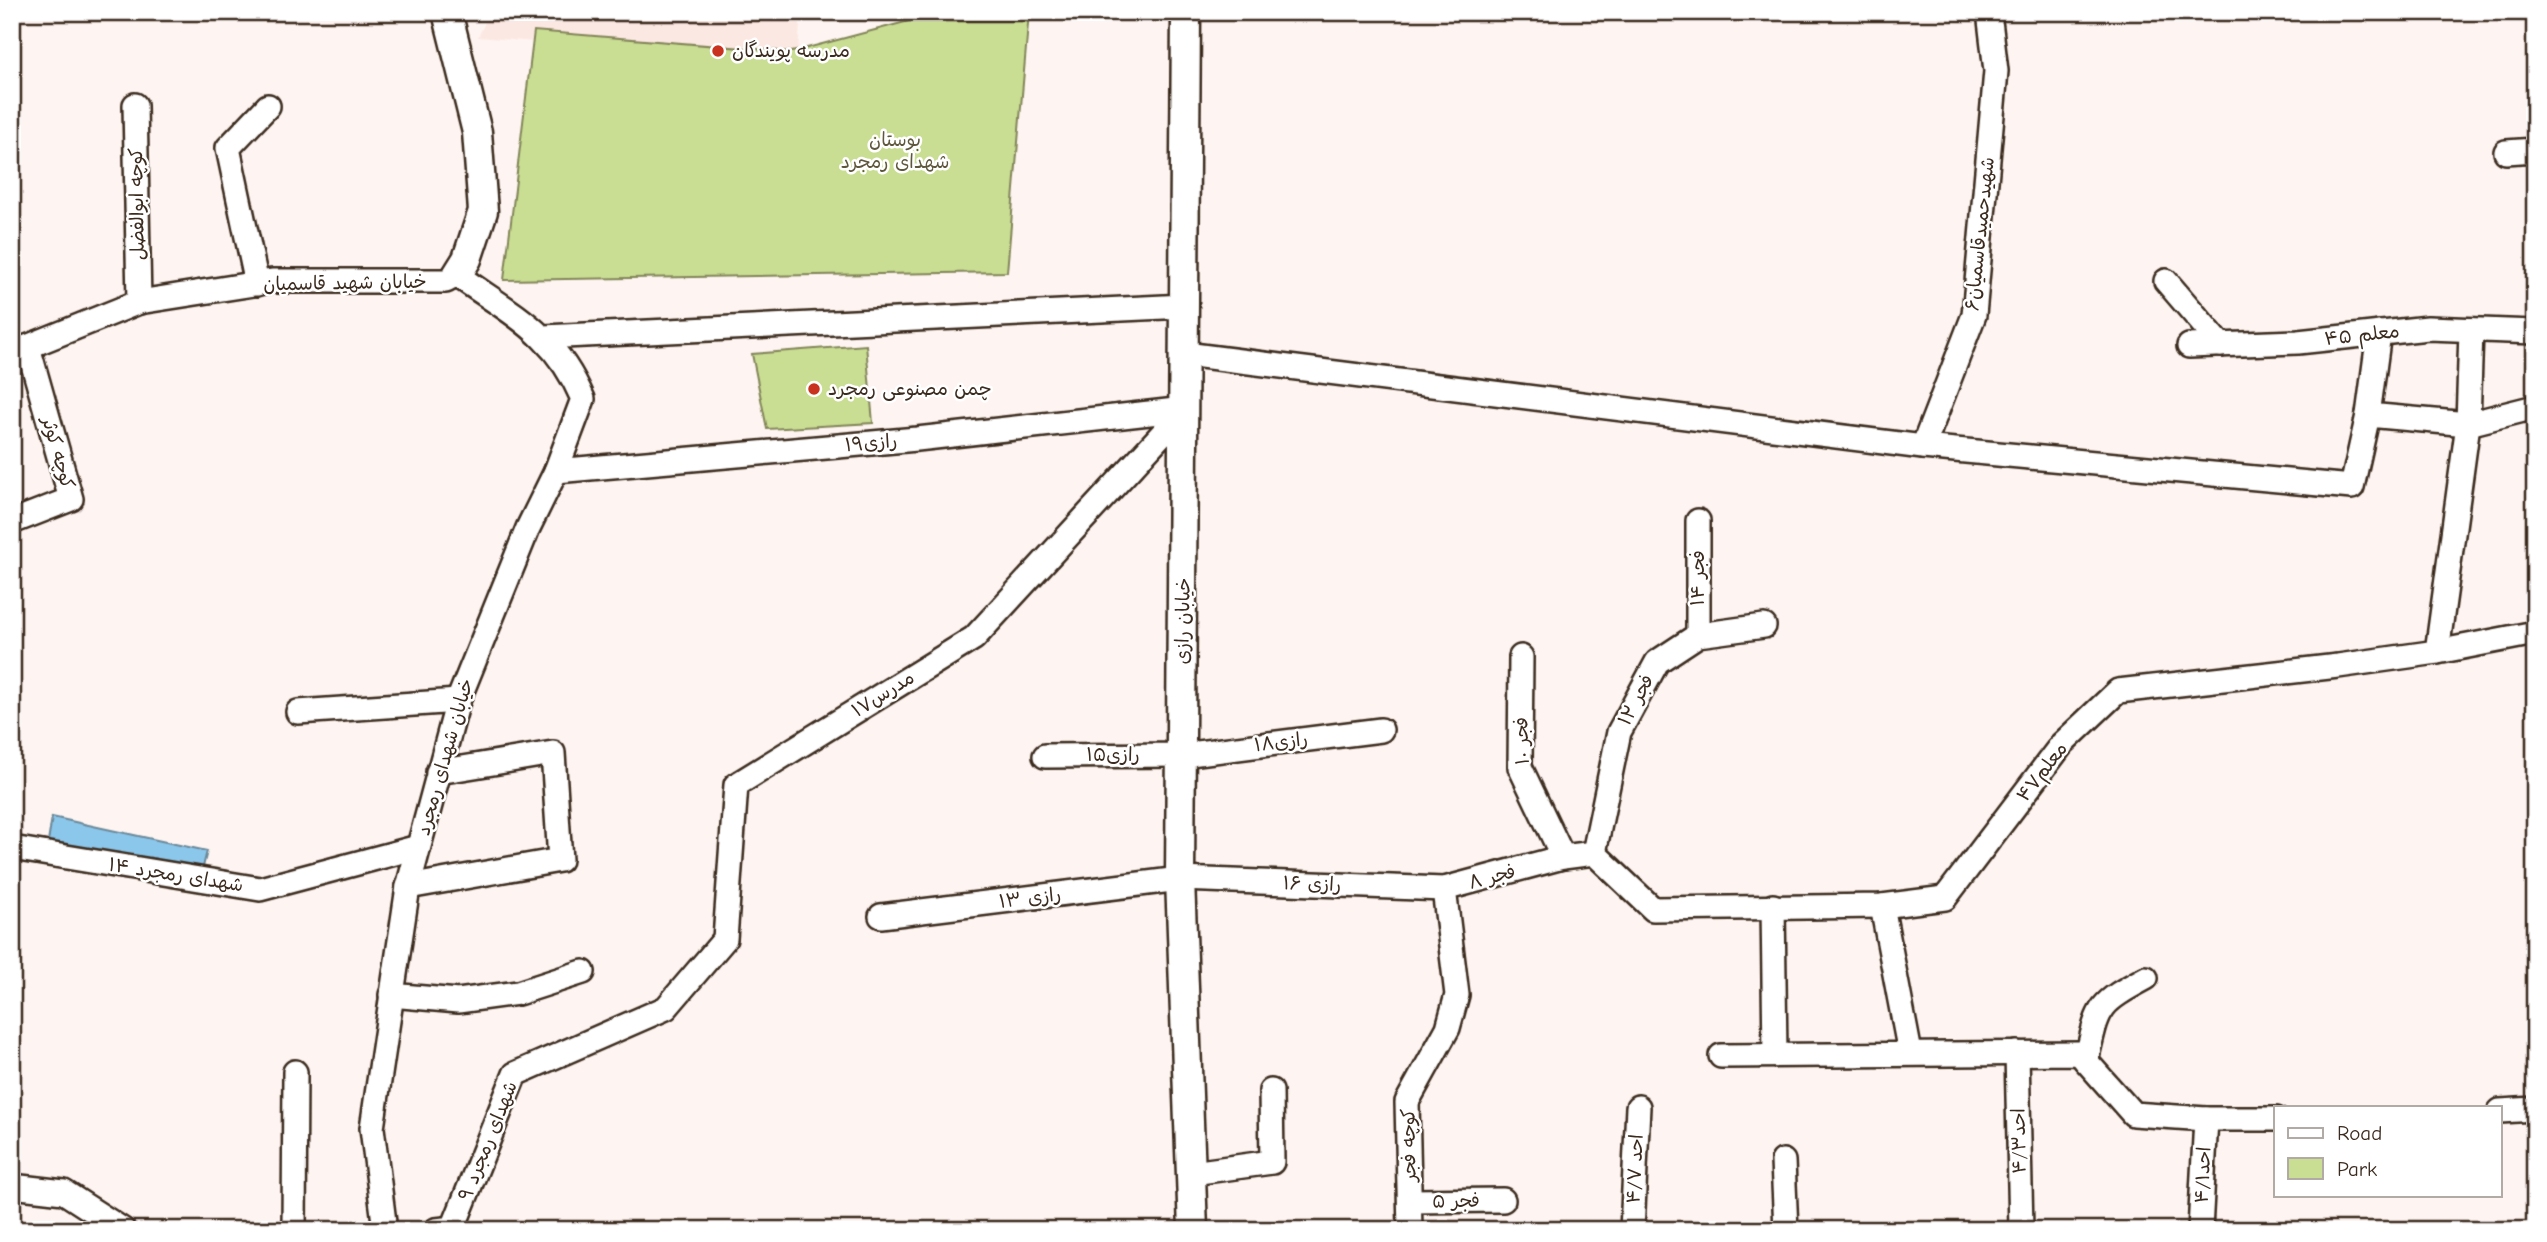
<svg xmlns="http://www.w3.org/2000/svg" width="2547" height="1242" font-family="'Comic Neue','Playpen Sans Arabic',sans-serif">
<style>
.built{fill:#fce8e2}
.green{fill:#c9de93;stroke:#828458;stroke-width:2}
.water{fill:#8bc7eb;stroke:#6b8899;stroke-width:2}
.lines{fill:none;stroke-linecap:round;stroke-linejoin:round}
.minor-casing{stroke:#3b2a1e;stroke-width:28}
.tertiary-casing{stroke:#3b2a1e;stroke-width:33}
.minor{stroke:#fff;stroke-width:23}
.tertiary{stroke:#fff;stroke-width:28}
.poi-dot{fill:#c8321e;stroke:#fff;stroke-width:2.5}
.labels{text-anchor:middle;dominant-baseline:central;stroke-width:5;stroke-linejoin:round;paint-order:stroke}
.poi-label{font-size:19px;fill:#3b2a1e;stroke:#fff;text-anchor:start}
.park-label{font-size:19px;fill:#5e573b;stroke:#fff}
.street-label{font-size:19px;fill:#3b2a1e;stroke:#fff}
</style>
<rect width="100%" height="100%" fill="#fef5f2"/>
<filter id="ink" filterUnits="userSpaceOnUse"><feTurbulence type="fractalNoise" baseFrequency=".0143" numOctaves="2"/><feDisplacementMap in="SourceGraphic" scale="14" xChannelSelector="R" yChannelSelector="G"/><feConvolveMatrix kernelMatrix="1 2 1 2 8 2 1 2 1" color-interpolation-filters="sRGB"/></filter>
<g filter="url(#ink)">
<path class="built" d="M490,12H801L797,65L478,37Z"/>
<g class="green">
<path d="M943,12H1029L1007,272L504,280L534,31L792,52Z"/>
<path d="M866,345L873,423L767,429L752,354Z"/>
</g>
<path class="water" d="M52,817L207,851L200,879L45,861Z"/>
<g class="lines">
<g class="minor-casing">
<g id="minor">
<path d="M135,105L139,302"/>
<path d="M2506,152L2535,150"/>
<path d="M2166,281L2221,345"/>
<path d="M257,284L228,148L268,106"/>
<path d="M544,337L1185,306"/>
<path d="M2189,346L2298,342L2428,328L2535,332"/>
<path d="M12,353L139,302L272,281H446L457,275C513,315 555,333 583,399L556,471L528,528L458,701L408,887L372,1128L385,1230"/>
<path d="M1185,354L1923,447L2352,487L2368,415L2379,333"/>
<path d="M2368,415L2468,424L2535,407"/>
<path d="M1923,447L1974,315L1996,71L1989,12"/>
<path d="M556,471L917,439L1185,409"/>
<path d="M1698,521V635"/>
<path d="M12,522L71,499L28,347"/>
<path d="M2437,652L2468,424L2471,330"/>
<path d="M1521,657L1520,767L1563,857"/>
<path d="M298,712L458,701"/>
<path d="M1045,756L1182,755L1381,730"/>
<path d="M12,848L260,889L418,847"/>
<path d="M1594,853L1653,909L1882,906L1945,898L2062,744L2118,691L2338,666L2437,652L2535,633"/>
<path d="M1594,853L1619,732L1657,662L1698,635L1764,626"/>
<path d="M408,887L560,860L553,753L438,772"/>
<path d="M1773,906L1775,1055"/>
<path d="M1882,906L1910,1053"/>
<path d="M881,916L1180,879L1444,889"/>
<path d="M391,995L458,1001L518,993L583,972"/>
<path d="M2017,1053L2021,1230"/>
<path d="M1721,1056L2079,1053L2133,1114L2206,1119H2276"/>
<path d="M2086,1061C2099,1006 2096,1005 2146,978"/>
<path d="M2500,1111L2535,1109"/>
<path d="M1783,1161L1786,1230"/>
<path d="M1192,1173L1272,1162L1271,1091"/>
<path d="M12,1186L64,1192L123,1230"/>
<path d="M1410,1201L1503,1200"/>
<path d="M294,1230L295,1072"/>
<path d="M436,1230L453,1228L515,1074L666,1008L725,939L736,785L974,638L1185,409"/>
<path d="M1410,1230L1407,1102L1448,1028L1457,995L1444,889L1563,857L1594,853"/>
<path d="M1632,1230L1638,1107"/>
<path d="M2200,1230L2206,1119"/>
</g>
</g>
<g class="tertiary-casing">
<g id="tertiary">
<path d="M447,12L477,132L483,211L467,259L457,275"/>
<path d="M1186,12L1180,879L1193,1230"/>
</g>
</g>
<use href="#minor" class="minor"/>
<use href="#tertiary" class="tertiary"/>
</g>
</g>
<g class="poi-dot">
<circle cx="718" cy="51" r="7"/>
<circle cx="814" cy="389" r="7"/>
</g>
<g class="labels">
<g class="poi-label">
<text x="732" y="51">مدرسه پویندگان</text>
<text x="828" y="389">چمن مصنوعی رمجرد</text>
</g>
<g class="park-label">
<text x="895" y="140">بوستان<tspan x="895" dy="22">شهدای رمجرد</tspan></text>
</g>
<g class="street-label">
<text transform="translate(137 204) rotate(-91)">کوچه ابوالفضل</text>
<text transform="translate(1980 234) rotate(-84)">شهیدحمیدقاسمیان۶</text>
<text transform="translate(345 283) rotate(-1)">خیابان شهید قاسمیان</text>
<text transform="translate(2362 335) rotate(-6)">معلم ۴۵</text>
<text transform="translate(871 443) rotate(-5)">رازی۱۹</text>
<text transform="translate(58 453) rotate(74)">کوچه کوثر</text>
<text transform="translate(1698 578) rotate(-90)">فجر ۱۴</text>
<text transform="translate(1183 621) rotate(-89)">خیابان رازی</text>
<text transform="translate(883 694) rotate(-32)">مدرس۱۷</text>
<text transform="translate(1636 700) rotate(-62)">فجر ۱۲</text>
<text transform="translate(1522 741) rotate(-92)">فجر ۱۰</text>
<text transform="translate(1281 742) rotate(-7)">رازی۱۸</text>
<text x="1113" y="755">رازی۱۵</text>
<text transform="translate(445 757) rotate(-74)">خیابان شهدای رمجرد</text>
<text transform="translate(2042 772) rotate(-52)">معلم۴۷</text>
<text transform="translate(176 875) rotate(9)">شهدای رمجرد ۱۴</text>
<text transform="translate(1492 877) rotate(-15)">فجر ۸</text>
<text transform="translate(1312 884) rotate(2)">رازی ۱۶</text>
<text transform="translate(1030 898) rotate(-7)">رازی ۱۳</text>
<text transform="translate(488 1141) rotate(-68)">شهدای رمجرد ۹</text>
<text transform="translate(2019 1141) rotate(-91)">احد۴/۳</text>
<text transform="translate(1409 1145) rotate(-91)">کوچه فجر</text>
<text transform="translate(1635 1169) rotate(-87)">احد ۴/۷</text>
<text transform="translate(2203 1175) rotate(-87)">احد۴/۱</text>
<text transform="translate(1456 1201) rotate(-1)">فجر ۵</text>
</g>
</g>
<rect width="2547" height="1242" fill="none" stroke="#fff" stroke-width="42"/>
<rect x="21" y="21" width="2505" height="1200" fill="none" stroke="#3b2a1e" stroke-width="2.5" filter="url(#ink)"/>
<rect x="2274" y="1106" width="228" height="91" fill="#ffffff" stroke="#b1aaa5" stroke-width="2"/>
<rect x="2288" y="1128" width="35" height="10" fill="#ffffff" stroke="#b1aaa5" stroke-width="2"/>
<text x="2337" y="1140" font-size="21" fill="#3b2a1e">Road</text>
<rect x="2288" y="1158" width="35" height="21" fill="#c9de93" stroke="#b1aaa5" stroke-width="2"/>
<text x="2337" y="1176" font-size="21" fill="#3b2a1e">Park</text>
</svg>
